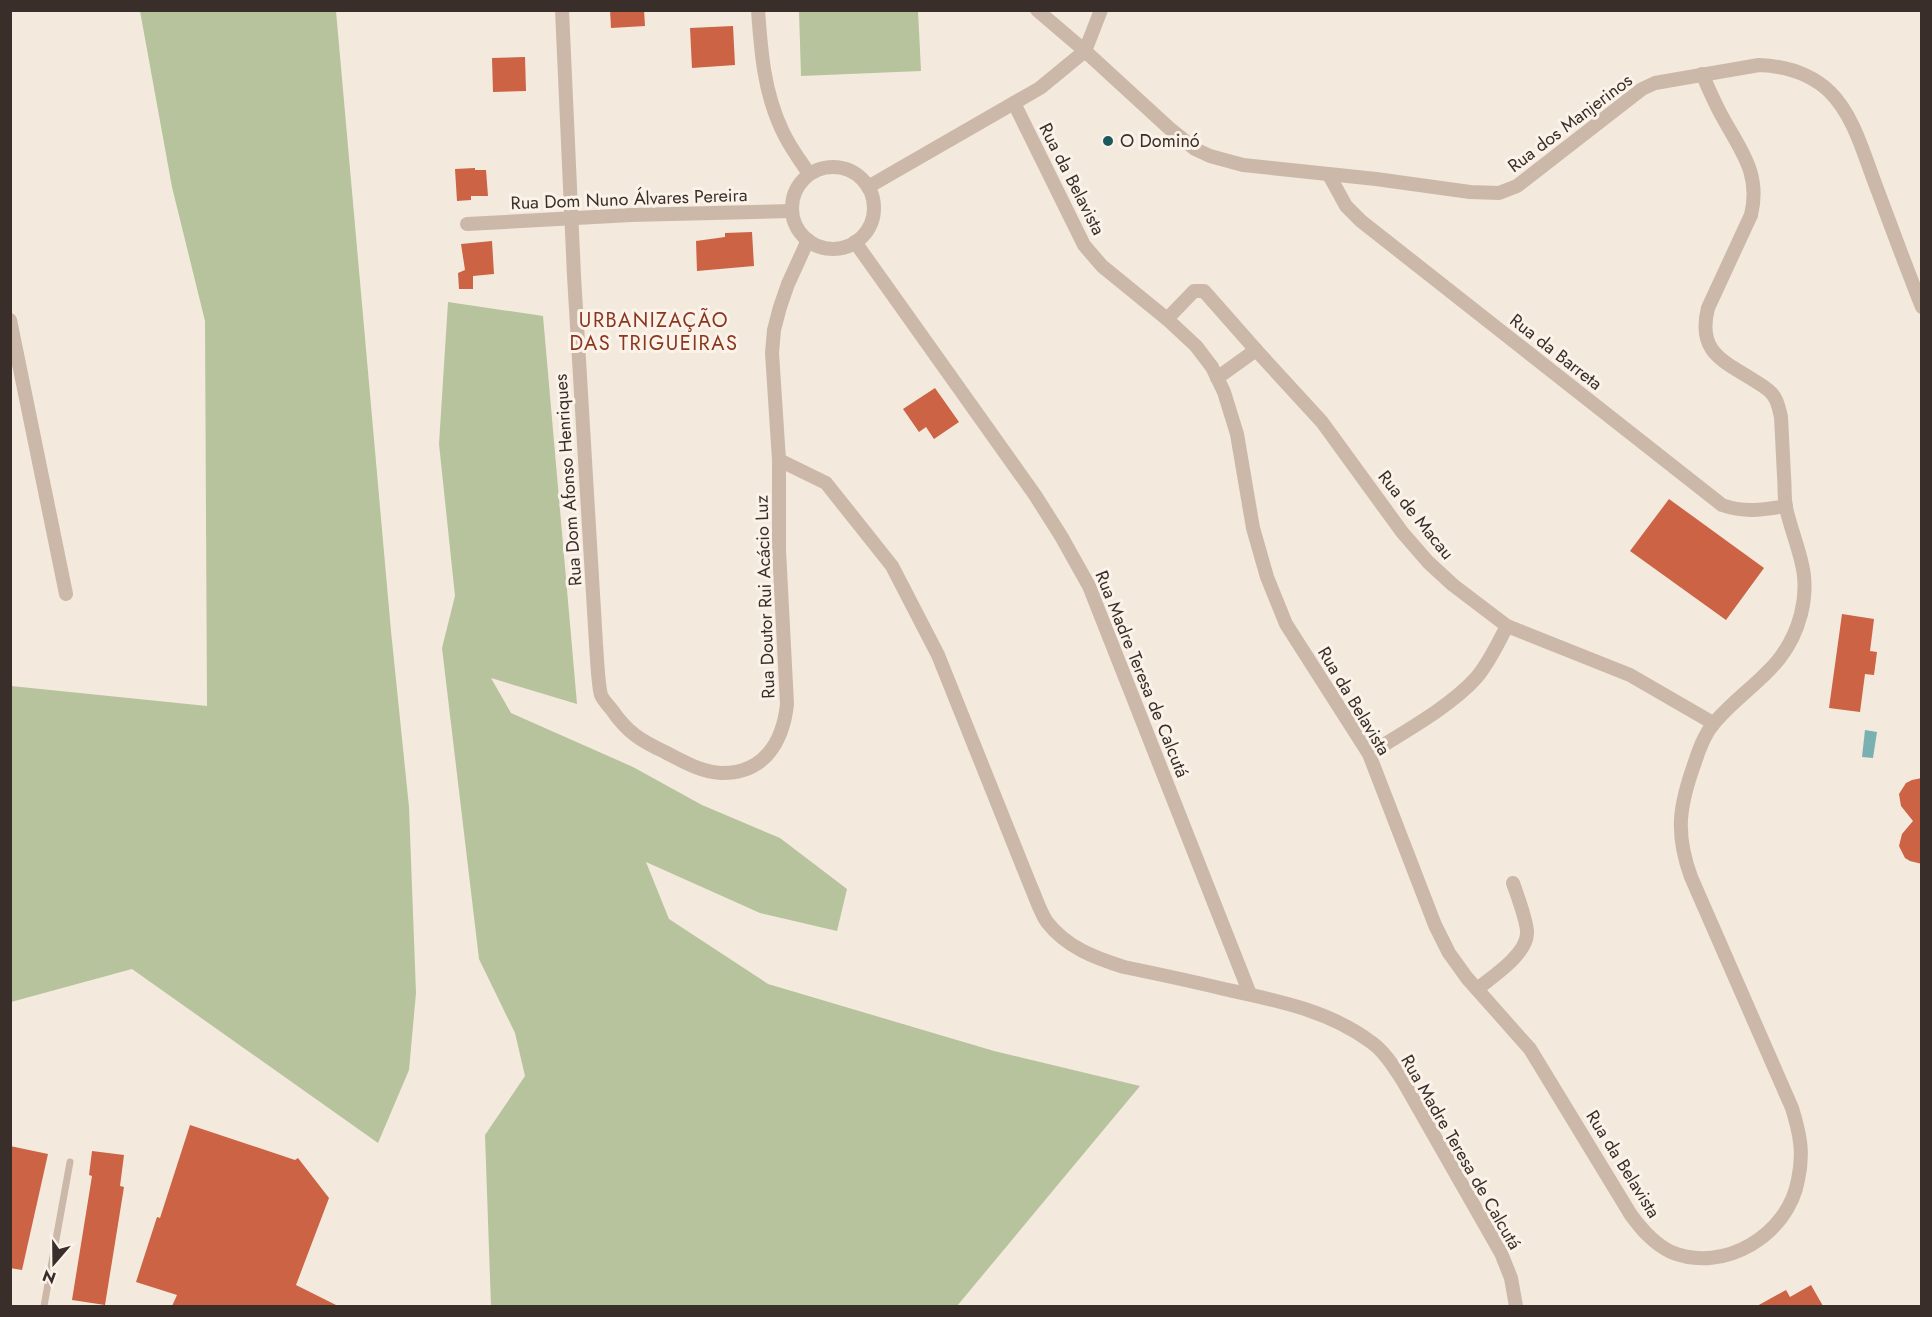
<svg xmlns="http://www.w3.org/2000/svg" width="1932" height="1317" font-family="Jost,sans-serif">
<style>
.green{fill:#b7c39c}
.water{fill:#7bb0b2}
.building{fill:#cb6344}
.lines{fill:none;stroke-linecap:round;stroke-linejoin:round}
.service{stroke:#ccb8a8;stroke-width:7}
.minor{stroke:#ccb8a8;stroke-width:14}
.poi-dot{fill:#1c595c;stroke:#fbf3ea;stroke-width:2}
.labels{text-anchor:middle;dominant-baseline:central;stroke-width:6;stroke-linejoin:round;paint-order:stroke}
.street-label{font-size:18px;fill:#392e29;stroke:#fbf3ea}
.poi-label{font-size:18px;fill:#392e29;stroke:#fbf3ea;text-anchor:start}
.neighbourhood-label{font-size:20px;letter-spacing:1.5px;fill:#8b361e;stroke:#fbf3ea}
</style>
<rect width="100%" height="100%" fill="#f3e9dd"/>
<g class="green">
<path d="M140,11H336L391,631L409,807L416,993L409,1070L378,1143L132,969L11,1002V686L207,706L205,321L172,187Z"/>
<path d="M799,11H918L921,71L801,76Z"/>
<path d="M448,302L543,316L577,704L491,678L511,713L633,767L702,805L780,838L847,889L837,931L760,913L646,862L669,919L768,984L994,1051L1140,1086L957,1306H491L485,1135L525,1076L515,1033L479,959L442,648L455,596L439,444Z"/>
</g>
<path class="water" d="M1865,730L1877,732L1873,758L1862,757Z"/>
<g class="building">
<path d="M610,10H644L645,26L611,28Z"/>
<path d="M733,26L735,65L692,68L690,28Z"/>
<path d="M525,57L526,91L493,92L492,58Z"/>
<path d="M475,168V170H486L488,196H471V200L457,201L455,169Z"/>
<path d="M752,232L754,266L697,271L696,241L725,237V233Z"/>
<path d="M492,241L494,274L473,276V289H459L458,273L465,270L461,244Z"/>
<path d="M935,388L959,422L934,439L926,427L919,432L903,409Z"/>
<path d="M1669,499L1764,568L1726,620L1630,551Z"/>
<path d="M1842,614L1874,619L1870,651L1877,652L1874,675L1865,674L1860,712L1829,708Z"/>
<path d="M1922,778V864L1910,861L1905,858L1899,846L1902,834L1913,821L1901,806L1899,794L1906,783L1912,780Z"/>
<path d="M190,1125L295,1160L298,1158L329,1198L296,1285L338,1306H172L177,1295L136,1282L157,1217L160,1218Z"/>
<path d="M10,1146L48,1154L22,1270L10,1268Z"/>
<path d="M92,1151L124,1155L120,1186L124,1187L105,1305L72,1300L92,1176L89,1175Z"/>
<path d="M1811,1285L1823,1306H1757L1786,1290L1790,1297Z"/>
</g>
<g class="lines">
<path class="service" d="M44,1306L70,1162"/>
<g class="minor">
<path d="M562,10L574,276L596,644C597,656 598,685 601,695C603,700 608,705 612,710C627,732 641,741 665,752C682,761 701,772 721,773C764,774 783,742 787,704L779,550V460L772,353L774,330L780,307L788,284L808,240"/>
<path d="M758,10C761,52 764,92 782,130C789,146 800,160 809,174"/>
<path d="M1037,10L1085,51L1169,128L1195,149L1210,156L1243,165L1376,179L1470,192L1499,193L1517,186L1642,89L1655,83L1759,65C1785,66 1810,73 1830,92C1854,116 1864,155 1876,186C1891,226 1906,267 1922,307"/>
<path d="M1014,103L1084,245L1102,266L1167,319L1196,346L1212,367L1224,392L1237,434L1253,528L1267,577L1286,624L1369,754L1435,925L1449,953L1467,978L1530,1049L1631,1215C1642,1230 1654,1244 1671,1252C1724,1274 1788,1235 1798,1180C1804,1153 1800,1134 1792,1108L1691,877C1675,833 1679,806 1695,762C1699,749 1706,732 1715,722C1749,683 1787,669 1801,614C1812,571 1795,547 1786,508C1784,498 1785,486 1784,476C1783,456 1782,436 1781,417C1779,409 1778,401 1773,395C1769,389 1761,385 1755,381C1722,360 1697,352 1708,308L1751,215C1761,174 1741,151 1723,118C1715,104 1709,89 1702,74"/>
<circle cx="833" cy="208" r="41"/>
<path d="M1329,175L1346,206L1361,221L1722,505C1745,513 1762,510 1786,506"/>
<path d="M868,187L1040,88L1085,51L1101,10"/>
<path d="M467,224L631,215L792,211"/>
<path d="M855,242L1035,495L1061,536L1089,586L1250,994"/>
<path d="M1167,319L1194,291H1204L1256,350"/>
<path d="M10,320L66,594"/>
<path d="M1217,378L1256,350L1322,422L1402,532L1428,562L1453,585L1507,626L1630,675L1713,723"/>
<path d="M779,460L826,483L892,566L938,655L1031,887C1036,898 1040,912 1047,922C1066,947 1095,958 1124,967C1158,974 1191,981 1224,989C1275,1000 1328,1010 1371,1042C1384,1051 1394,1067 1403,1081L1501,1253L1511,1278L1516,1306"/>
<path d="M1369,754C1402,733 1450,707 1476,678C1489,663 1498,643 1507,626"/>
<path d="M1477,989C1492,977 1526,955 1527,934C1528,923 1517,895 1513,883"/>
</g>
</g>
<circle class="poi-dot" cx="1108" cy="141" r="6"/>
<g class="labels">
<g class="street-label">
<text transform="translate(1570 123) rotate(-37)">Rua dos Manjerinos</text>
<text transform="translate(1072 179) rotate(63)">Rua da Belavista</text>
<text transform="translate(629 199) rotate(-2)">Rua Dom Nuno Álvares Pereira</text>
<text transform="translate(1556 352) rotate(38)">Rua da Barreta</text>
<text transform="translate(568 480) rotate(-94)">Rua Dom Afonso Henriques</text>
<text transform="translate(1416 515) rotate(51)">Rua de Macau</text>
<text transform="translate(765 597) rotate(-92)">Rua Doutor Rui Acácio Luz</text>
<text transform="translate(1142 674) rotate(68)">Rua Madre Teresa de Calcutá</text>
<text transform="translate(1354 701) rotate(59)">Rua da Belavista</text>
<text transform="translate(1461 1152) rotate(60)">Rua Madre Teresa de Calcutá</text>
<text transform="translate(1623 1164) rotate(58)">Rua da Belavista</text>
</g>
<g class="poi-label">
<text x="1120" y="141">O Dominó</text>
</g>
<g class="neighbourhood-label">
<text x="654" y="320">URBANIZAÇÃO<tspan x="654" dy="23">DAS TRIGUEIRAS</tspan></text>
</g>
</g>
<rect width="1932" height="1317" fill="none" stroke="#392e29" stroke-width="24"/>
<g transform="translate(54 1263) rotate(200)" stroke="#fbf3ea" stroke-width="4.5" paint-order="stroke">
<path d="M0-4.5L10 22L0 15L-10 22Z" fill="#392e29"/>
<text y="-9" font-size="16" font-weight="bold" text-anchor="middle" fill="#392e29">N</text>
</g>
</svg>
